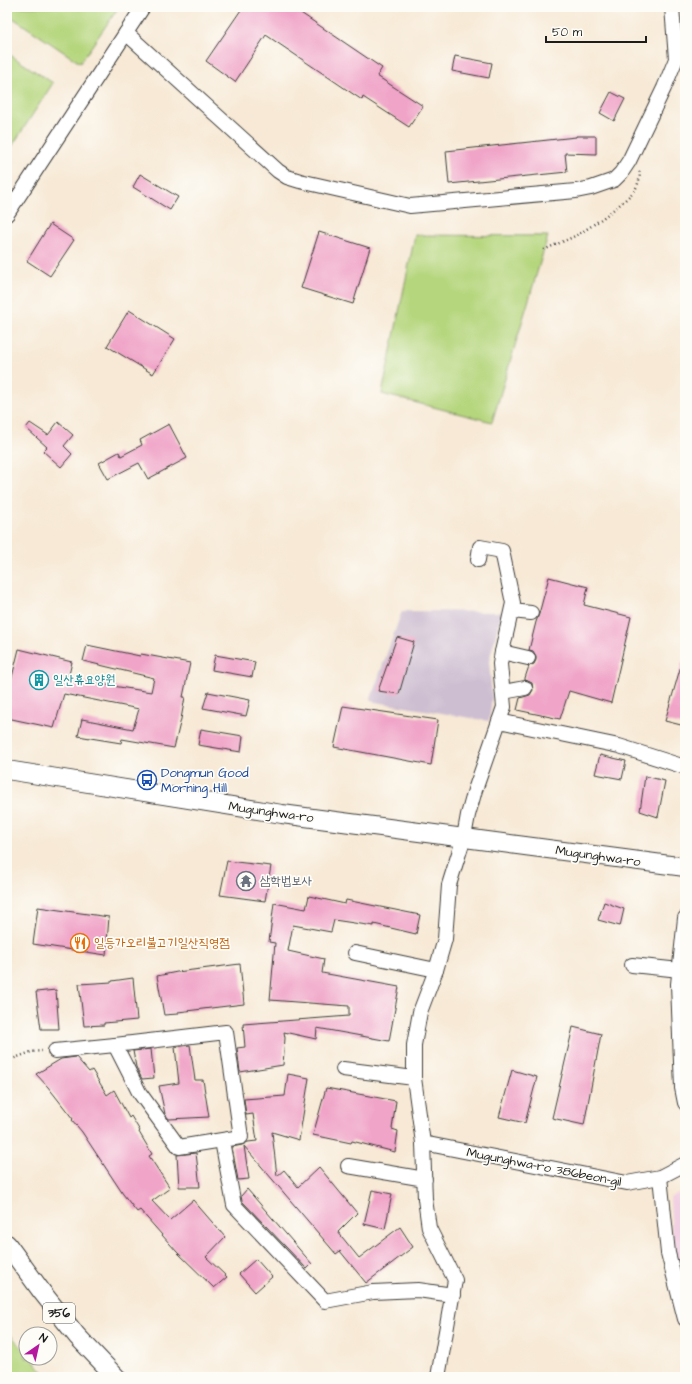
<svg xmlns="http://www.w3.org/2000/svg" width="692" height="1384" font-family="'Architects Daughter','Poor Story',sans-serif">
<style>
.built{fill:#f1d0e3}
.industrial{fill:#cebed1}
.green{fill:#b5d67d;stroke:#68794c}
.building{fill:#f0a4c8}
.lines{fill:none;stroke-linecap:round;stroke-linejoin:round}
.minor-casing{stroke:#3d3b38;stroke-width:16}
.major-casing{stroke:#3d3b38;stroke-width:20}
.path{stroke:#3d3b38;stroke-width:2.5;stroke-dasharray:1 3;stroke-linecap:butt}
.minor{stroke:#fff;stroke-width:14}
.major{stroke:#fff;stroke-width:18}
.labels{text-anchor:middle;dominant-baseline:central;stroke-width:3.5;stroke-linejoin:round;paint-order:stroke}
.shield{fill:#fdfcf7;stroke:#605f5e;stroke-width:1}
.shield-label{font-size:12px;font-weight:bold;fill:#1c1c1c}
.culture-label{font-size:13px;fill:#0d838f;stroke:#fdfcf7;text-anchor:start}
.transit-label{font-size:13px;fill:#164399;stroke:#fdfcf7;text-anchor:start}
.street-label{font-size:13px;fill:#1c1c1c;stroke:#fdfcf7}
.worship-label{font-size:13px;fill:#5b616d;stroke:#fdfcf7;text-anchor:start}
.food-label{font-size:13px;fill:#c56008;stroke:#fdfcf7;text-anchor:start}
</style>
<rect width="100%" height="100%" fill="#fdfcf7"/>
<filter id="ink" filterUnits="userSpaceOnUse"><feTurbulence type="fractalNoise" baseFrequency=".025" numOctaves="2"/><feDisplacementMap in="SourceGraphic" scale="8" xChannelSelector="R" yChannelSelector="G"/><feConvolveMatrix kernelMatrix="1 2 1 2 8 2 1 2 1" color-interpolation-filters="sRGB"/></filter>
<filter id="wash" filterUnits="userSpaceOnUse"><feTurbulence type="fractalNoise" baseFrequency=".012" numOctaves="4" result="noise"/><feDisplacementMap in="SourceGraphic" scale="16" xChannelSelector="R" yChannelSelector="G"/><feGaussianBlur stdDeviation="0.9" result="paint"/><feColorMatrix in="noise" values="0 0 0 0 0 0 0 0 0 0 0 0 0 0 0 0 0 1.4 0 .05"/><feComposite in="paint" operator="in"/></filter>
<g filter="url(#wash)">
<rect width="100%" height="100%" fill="#f7e9d5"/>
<path class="built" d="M685,1189V1291L673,1253L670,1198Z"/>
<path class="industrial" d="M402,611L502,612L489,661L492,697L489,721L370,701Z"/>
<g class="green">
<path d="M7,7H119L80,63L7,14Z"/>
<path d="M7,53L53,83L7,154Z"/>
<path d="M415,235L548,236L492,422L382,394Z"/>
<path d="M7,1331L26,1352V1358H31L48,1377H7Z"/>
</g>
<g id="blocks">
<g class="building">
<path d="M243,7H292L382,68L377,76L423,106L409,127L363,97L362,100L266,35L235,82L206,61Z"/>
<path d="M455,56L492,63L489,78L452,71Z"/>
<path d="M611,92L625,99L614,121L600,113Z"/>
<path d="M576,136H596V154L565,153L567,172L449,184L446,151L576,137Z"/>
<path d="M140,174L178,197L170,210L133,187Z"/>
<path d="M50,224L74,240L50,276L27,261Z"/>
<path d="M319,232L370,248L353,304L301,288Z"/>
<path d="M129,310L175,339L153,374L107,346Z"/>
<path d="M58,422L73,435L64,446L72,454L61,467L43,451L47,447L26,428L30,423L48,435Z"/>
<path d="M169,424L187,458L148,479L139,463L108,479L99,463L119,452L121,456L142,445L140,440Z"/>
<path d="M549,577L588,587L584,605L631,617L611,703L569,691L560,719L517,710L520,698L530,695L533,690L532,683L525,680V678L529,666L534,664L536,660V656L533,651L529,650L536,622L539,614Z"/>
<path d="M397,637L414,642L399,694L378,691Z"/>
<path d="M87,645L140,656L141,654L190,663L183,697H185L181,719L174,748L122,739L121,743L78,736L82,719L133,729L139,709L64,694L54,728L7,718V697L19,649L72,662L68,679L151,692L154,678L83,661Z"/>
<path d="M215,655L255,662L252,677L212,670Z"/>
<path d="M682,662H685V726L665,721Z"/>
<path d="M208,692L250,700L246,716L203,708Z"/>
<path d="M343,706L438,720L431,765L334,747Z"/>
<path d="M201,729L243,736L241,752L198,745Z"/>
<path d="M600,755L626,761L622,779L595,774Z"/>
<path d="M645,776L665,781L658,817L640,811Z"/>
<path d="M227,861L271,866L265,901L220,895Z"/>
<path d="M309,896L345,904L346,900L420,915L416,934L374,924V926L334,920L331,932L293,925L288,951L324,959L322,973L399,987L389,1041L317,1028L316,1039L284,1032L285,1038L283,1065L240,1072L237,1048L245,1047L243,1024L349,1016V1006L270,1000L275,943L269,942L274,903L306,909Z"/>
<path d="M604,902L624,909L620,926L598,920Z"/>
<path d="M38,907L109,917L106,955L33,944Z"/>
<path d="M240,964L244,1004L178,1012V1014L164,1015L157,976L177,972Z"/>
<path d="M133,978L137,1020L104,1023V1025L84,1026L79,984L112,982V981Z"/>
<path d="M56,990L59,1029H41L36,992Z"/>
<path d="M573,1027L601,1034L584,1125L552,1118Z"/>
<path d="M190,1045L195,1080H203L209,1117L169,1119L165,1114L159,1086L179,1083L175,1047Z"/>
<path d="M151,1049L154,1078L142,1079L136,1067L133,1051Z"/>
<path d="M76,1057L89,1072L92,1070L107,1095L114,1090L129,1118L131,1116L140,1131L139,1132L152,1154L149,1156L170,1188L152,1201L170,1220L193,1200L225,1237L206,1257L227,1277L214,1288L177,1252L140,1210L137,1212L123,1194L82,1132L72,1120L73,1119L48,1087L36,1074L61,1059Z"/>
<path d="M512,1070L537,1077L525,1123L499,1117Z"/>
<path d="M288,1074L309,1078L299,1140L272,1132L277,1176L284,1170L298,1187L319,1167L357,1213L338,1232L359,1258L400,1227L413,1247L366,1283L340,1251L336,1254L244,1146L249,1179L238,1180L232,1147L242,1145L248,1142L257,1141L253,1114L246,1115L244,1099L285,1096Z"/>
<path d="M326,1088L396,1101L392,1129L398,1131L395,1152L352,1141L351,1143L313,1135Z"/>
<path d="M196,1153L200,1187H179L177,1155Z"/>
<path d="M247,1189L312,1264L307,1269L242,1201L241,1196Z"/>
<path d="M372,1190L392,1194L385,1229L364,1224Z"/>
<path d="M256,1259L272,1277L255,1292L239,1274Z"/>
</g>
</g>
</g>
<g filter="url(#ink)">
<use href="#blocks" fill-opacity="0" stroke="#3d3b38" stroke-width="1"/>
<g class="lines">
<g class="minor-casing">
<g id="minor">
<path d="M126,33L278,171L287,177L300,181L410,206L576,191L591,188L614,180L621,173L629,161L664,88L676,59L672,7"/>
<path d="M7,214L143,7"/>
<path d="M512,611L531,613"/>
<path d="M502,652L528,658"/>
<path d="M503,692L525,688"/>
<path d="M499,721L619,746L685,767"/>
<path d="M685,918L678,984L682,1088L685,1103"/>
<path d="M355,953L436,970"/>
<path d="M632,965L680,970"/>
<path d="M226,1032L241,1137L179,1147L139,1092L115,1045Z"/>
<path d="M55,1051L115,1045"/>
<path d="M343,1069L414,1078"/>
<path d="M222,1141L234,1205L325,1301L373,1292L418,1290L453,1295"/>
<path d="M423,1143L627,1183L660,1177L685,1164"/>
<path d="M348,1166L425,1179"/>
<path d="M660,1177L668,1253L685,1319"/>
<path d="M438,1377L455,1280L429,1228L425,1199L423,1143L414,1078V1045L420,1012L436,970L445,939L449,885L464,837L468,815L475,790L504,707L500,664L502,652L513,603L502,551L480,547L478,560"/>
</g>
</g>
<g class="major-casing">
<g id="major">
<path d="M7,770L282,814L685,867"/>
<path d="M7,1244L42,1292L77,1336L116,1377"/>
</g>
</g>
<g class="path">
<path d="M544,250C554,245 565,241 575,236C589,229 629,200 636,188C639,182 641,175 639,170"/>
<path d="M7,1061L31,1052L42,1051"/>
</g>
<use href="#minor" class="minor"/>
<use href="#major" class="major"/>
</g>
</g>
<defs>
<g id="building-ring" transform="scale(1)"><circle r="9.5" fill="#fdfcf7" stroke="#0f9aa8" stroke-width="1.5"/><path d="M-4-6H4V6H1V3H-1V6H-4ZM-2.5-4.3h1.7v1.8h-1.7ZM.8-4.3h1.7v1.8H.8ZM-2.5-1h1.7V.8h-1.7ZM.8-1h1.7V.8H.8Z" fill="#0f9aa8"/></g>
<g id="bus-ring" transform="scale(1)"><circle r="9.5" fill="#fdfcf7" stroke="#1a4fb4" stroke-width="1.5"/><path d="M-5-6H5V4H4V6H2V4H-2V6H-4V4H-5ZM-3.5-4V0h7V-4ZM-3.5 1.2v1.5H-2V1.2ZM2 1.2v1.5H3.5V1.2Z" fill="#1a4fb4"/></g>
<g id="temple-ring" transform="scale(1)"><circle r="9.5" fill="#fdfcf7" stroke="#6b7280" stroke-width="1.5"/><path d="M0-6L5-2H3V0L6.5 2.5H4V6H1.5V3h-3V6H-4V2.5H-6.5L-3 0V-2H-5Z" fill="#6b7280"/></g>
<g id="restaurant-ring" transform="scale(1)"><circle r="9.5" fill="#fdfcf7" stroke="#e8710a" stroke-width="1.5"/><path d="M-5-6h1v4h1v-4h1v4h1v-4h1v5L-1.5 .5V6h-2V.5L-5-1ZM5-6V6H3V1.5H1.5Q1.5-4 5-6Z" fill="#e8710a"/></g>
</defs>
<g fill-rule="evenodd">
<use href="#building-ring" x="39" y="680"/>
<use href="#bus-ring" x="147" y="780"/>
<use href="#temple-ring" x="246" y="881"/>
<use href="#restaurant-ring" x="80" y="943"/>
</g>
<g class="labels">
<rect class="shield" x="43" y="1303" width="32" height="20" rx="3"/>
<g class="shield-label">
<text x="59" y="1313">356</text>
</g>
<g class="culture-label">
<text x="53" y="680">일산휴요양원</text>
</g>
<g class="transit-label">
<text x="161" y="773">Dongmun Good<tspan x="161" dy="15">Morning Hill</tspan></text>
</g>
<g class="street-label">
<text transform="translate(271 812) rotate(8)">Mugunghwa-ro</text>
<text transform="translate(598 856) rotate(8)">Mugunghwa-ro</text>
<text transform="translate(544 1167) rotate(11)">Mugunghwa-ro 386beon-gil</text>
</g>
<g class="worship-label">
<text x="260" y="881">삼학법보사</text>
</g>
<g class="food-label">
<text x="94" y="943">일등가오리불고기일산직영점</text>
</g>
</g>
<rect width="692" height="1384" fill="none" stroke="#fdfcf7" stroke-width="24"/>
<g transform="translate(38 1346) rotate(34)"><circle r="19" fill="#fdfcf7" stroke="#a3a29f"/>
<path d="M0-3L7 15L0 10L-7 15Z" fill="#b5179e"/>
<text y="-6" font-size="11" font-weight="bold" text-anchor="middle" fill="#1c1c1c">N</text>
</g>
<path d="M546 36v6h100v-6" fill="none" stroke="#1c1c1c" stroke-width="2"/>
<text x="552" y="36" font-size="12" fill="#1c1c1c" stroke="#fdfcf7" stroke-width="3" paint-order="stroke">50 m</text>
</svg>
